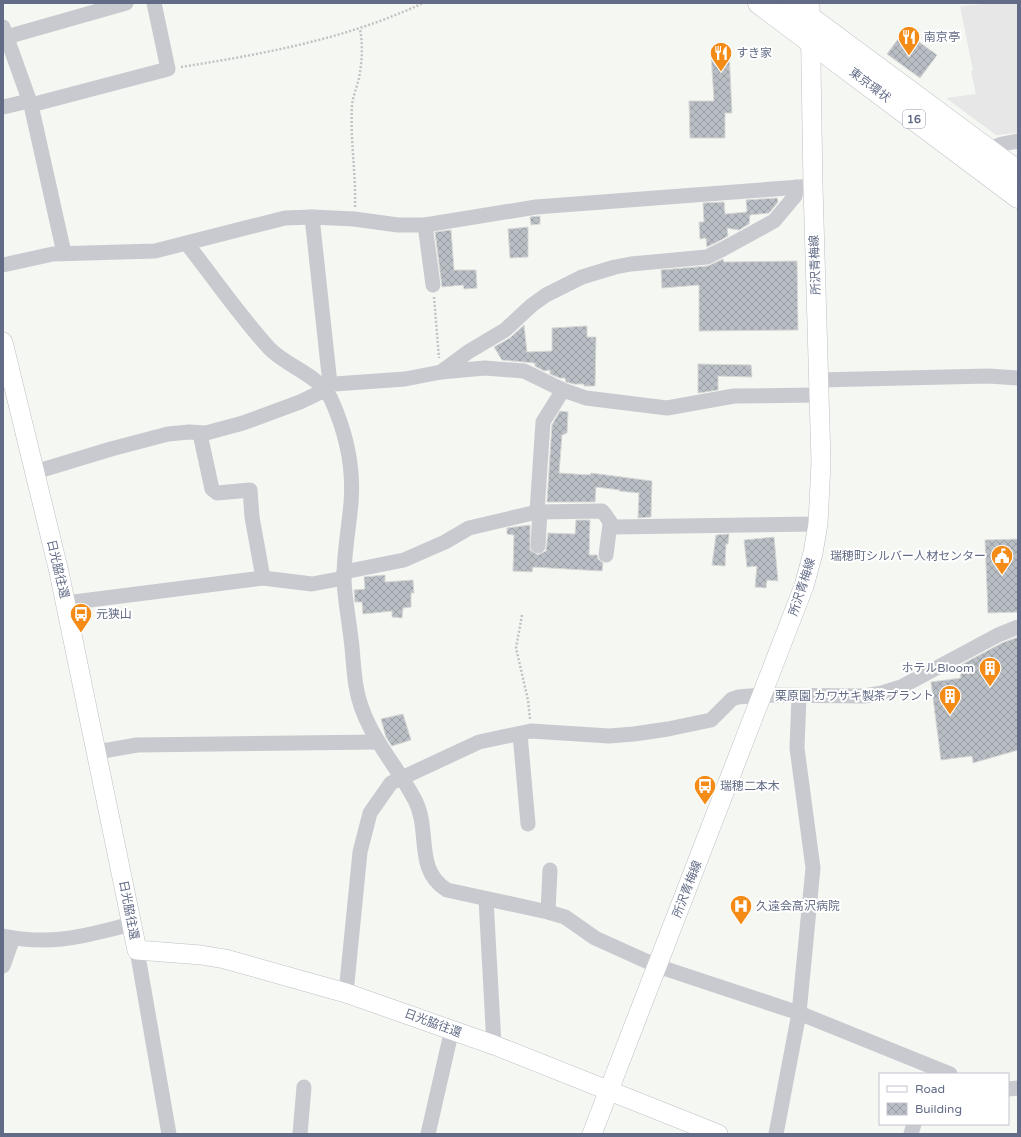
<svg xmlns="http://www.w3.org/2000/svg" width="1021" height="1137" font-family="'Varela Round','Noto Sans JP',sans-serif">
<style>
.built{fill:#e6e7e6}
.building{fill:url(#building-cross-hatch);stroke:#d7d8d5}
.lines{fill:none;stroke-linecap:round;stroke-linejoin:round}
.major-casing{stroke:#bdbfc4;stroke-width:20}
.highway-casing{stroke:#babcc0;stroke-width:23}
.path{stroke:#c2c2c5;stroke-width:2.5;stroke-dasharray:2 2;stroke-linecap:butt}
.minor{stroke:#c9cacf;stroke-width:15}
.major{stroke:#fff;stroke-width:19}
.highway{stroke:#fff;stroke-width:22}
.labels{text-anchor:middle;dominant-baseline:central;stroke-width:4;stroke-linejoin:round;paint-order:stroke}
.shield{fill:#fff;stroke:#9298ab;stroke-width:1}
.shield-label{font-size:11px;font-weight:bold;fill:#636c87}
.poi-label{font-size:12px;fill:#636c87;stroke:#fff;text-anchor:start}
.street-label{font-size:12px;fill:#636c87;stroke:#fff}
</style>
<defs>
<pattern id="building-cross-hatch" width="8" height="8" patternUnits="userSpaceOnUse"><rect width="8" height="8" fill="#b9bdc4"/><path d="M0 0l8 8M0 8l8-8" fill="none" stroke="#9a9ea5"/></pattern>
</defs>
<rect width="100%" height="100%" fill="#f5f7f3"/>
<path class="built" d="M1000,3H1016L1018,7V133L996,135L946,98L976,94L971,71L973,70L960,6Z"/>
<g class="building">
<path d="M904,31L937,55L920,78L887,54Z"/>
<path d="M729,51L732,113H725V138H690L689,101H714L711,52Z"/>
<path d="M777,198L778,202L769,213L750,215L749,224L739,230L727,228L728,236L719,241L707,247L706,238L700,239L699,222H704L703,203L724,202L725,214L747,212L746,200Z"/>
<path d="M540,216V224L531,225L530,217Z"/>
<path d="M528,227V257L510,258L508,229Z"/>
<path d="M451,230L454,270H476L477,288L464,289L463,285L442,287L435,232Z"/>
<path d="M723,259L724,262L797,261L798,330L699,331V285L662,288L661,270L708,266Z"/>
<path d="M524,325L527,352L552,351V328L587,326V337H596L595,386H584V384H574L566,382L565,378H560L550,374V370L544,371L535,366V363L502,360L494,347L510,338Z"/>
<path d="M698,364L751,365L752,377L718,376V390L698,393Z"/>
<path d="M560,411L568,412L567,433L562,435L559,473L590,475L591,473L652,481L651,517L638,518L639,493L619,491L620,490L596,487L595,502H547L552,425Z"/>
<path d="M576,520H590L589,555H597L598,559L603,563L602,571L533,567L532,572L513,571L514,535L507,534V528L530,525V550L538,555L546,551L548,533L575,534Z"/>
<path d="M729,534L728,544H726L725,566L712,565L716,535Z"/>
<path d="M774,537L778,581L767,580L766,588L755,587L757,566L747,567L744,540Z"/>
<path d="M1018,539V612L988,613L985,540Z"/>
<path d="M385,575V582L413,580L414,593H411V607L403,608L402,618L392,617V611L363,614L362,602H355L354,590L365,589L364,577Z"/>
<path d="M1018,637V750L973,763L972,756L941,760L931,682L961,678L959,666L1002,643Z"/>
<path d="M403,714L411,740L392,746L386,737L381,719Z"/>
</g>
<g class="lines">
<g class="major-casing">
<g id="major">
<path d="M3,342L59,572L137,950L201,955L225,959L346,993L494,1045L718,1134"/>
<path d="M592,1134L804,586L813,553L818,524L821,462L813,186L810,3"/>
</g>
</g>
<g class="highway-casing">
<g id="highway">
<path d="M759,3L1018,197"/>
<path d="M790,3L1018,172"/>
</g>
</g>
<g class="path">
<path d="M181,67C263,54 347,39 423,3"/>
<path d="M355,207C356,173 350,139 352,105C353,96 357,87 359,78C362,63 363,45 360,29"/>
<path d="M434,297L439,358"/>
<path d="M522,615L516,648L528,700L530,719"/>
</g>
<g class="minor">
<path d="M3,27L31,105L64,253"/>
<path d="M3,38L126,3"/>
<path d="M31,105L168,69L154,3"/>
<path d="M3,107L29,101"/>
<path d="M987,150L1002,144L1018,141"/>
<path d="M312,217L330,384"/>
<path d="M425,225L433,285"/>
<path d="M187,244C214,278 239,315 269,348C287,367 318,374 331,399C346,432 354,467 351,503C349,527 344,552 344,577C344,594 348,614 350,631C353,650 353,668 356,686C363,731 395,762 415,800C431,831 414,870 447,890L548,912L565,917L595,938L657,966L799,1013L950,1074"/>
<path d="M3,265L53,254L155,251L285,218L312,217L354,219L398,225H425L536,207L813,186"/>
<path d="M441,372L468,352L505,330L532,305L546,295L582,277L615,267L631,264L707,257L723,249L774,221L795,196L796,187"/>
<path d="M818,380L989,376L1018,378"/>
<path d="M320,385L405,379L441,372L485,368L524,371L563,390L586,398L667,408L734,396L819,395"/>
<path d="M35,472L111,449L168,434L189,432L206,433L243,423L300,402L325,390"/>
<path d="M537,512L543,422L563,390"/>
<path d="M538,546L540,512"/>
<path d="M606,555L610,524"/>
<path d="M344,572L404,560L445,542L469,528L537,512L602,511C608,517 609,523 615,527L818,524"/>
<path d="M263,578L312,584L344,578"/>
<path d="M66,603L263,578L252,517L250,490L217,493L212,489L200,434"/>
<path d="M520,734L528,824"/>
<path d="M97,752L137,745L378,742"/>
<path d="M486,899L494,1045"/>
<path d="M548,912L550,870"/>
<path d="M3,936C54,946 83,936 132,924"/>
<path d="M137,950L169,1134"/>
<path d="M3,966L13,938"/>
<path d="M346,993L360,852L370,813L391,783L479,742L531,731L609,736L634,734L668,729L711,720L732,699L738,697L762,695L864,696L882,693L901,687L998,635L1018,627"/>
<path d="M1008,1089L1018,1088"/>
<path d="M300,1134L304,1087"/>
<path d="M428,1134L452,1029"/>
<path d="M776,1134L799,1013L813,868L797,748L799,697"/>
<path d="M911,1134L914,1124"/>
</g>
<use href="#major" class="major"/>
<use href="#highway" class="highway"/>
</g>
<defs>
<g id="restaurant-pin" transform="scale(1.15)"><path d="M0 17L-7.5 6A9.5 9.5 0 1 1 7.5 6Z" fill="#f38b16" stroke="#fff"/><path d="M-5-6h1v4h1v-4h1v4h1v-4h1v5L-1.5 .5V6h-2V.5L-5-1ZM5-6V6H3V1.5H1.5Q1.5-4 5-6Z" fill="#fff"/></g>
<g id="civic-pin" transform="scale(1.15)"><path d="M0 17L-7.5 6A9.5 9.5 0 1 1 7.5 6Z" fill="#f38b16" stroke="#fff"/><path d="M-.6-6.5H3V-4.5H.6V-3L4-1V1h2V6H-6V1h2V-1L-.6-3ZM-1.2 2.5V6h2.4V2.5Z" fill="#fff"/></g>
<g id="bus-pin" transform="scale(1.15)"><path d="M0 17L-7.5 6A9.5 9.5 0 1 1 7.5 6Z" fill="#f38b16" stroke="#fff"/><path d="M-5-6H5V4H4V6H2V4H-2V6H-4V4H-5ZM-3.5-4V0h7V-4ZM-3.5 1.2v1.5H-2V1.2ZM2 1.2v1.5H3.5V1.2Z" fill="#fff"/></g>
<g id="building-pin" transform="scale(1.15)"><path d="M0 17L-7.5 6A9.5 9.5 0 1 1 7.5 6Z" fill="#f38b16" stroke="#fff"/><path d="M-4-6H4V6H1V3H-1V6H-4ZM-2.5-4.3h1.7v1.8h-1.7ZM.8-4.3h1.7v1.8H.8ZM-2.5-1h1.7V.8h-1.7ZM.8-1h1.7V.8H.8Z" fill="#fff"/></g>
<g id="hospital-pin" transform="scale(1.15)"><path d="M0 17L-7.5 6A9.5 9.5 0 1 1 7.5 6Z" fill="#f38b16" stroke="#fff"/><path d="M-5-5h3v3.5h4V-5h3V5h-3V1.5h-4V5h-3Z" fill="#fff"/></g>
</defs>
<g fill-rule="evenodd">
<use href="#restaurant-pin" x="909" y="37"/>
<use href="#restaurant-pin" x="721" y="53"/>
<use href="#civic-pin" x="1002" y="556"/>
<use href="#bus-pin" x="81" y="614"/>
<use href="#building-pin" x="990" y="668"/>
<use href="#building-pin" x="950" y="696"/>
<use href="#bus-pin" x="705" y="786"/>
<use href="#hospital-pin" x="741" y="906"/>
</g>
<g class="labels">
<rect class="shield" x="903" y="110" width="22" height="18" rx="3"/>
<g class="shield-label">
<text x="914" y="119">16</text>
</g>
<g class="poi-label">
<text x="924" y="37">南京亭</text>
<text x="736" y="53">すき家</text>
<text x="986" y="556" text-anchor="end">瑞穂町シルバー人材センター</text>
<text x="96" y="614">元狭山</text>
<text x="974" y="668" text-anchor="end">ホテルBloom</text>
<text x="934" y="696" text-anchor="end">栗原園 カワサキ製茶プラント</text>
<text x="720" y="786">瑞穂二本木</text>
<text x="756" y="906">久遠会高沢病院</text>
</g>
<g class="street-label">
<text transform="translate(870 85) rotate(37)">東京環状</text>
<text transform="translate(815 265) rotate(-92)">所沢青梅線</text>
<text transform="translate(58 569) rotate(77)">日光脇往還</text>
<text transform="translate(802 587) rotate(-72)">所沢青梅線</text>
<text transform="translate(687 889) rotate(-69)">所沢青梅線</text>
<text transform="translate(129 910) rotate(79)">日光脇往還</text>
<text transform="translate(433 1023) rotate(20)">日光脇往還</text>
</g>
</g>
<rect width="1021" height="1137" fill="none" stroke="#636c87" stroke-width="8"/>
<rect x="879" y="1073" width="130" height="52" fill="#ffffff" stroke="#c1c4cf"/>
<rect x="887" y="1086" width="20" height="6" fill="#ffffff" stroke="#c1c4cf"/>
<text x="915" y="1093" font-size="12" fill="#636c87">Road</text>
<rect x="887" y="1103" width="20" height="12" fill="url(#building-cross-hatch)" stroke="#c1c4cf"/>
<text x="915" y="1113" font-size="12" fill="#636c87">Building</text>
</svg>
